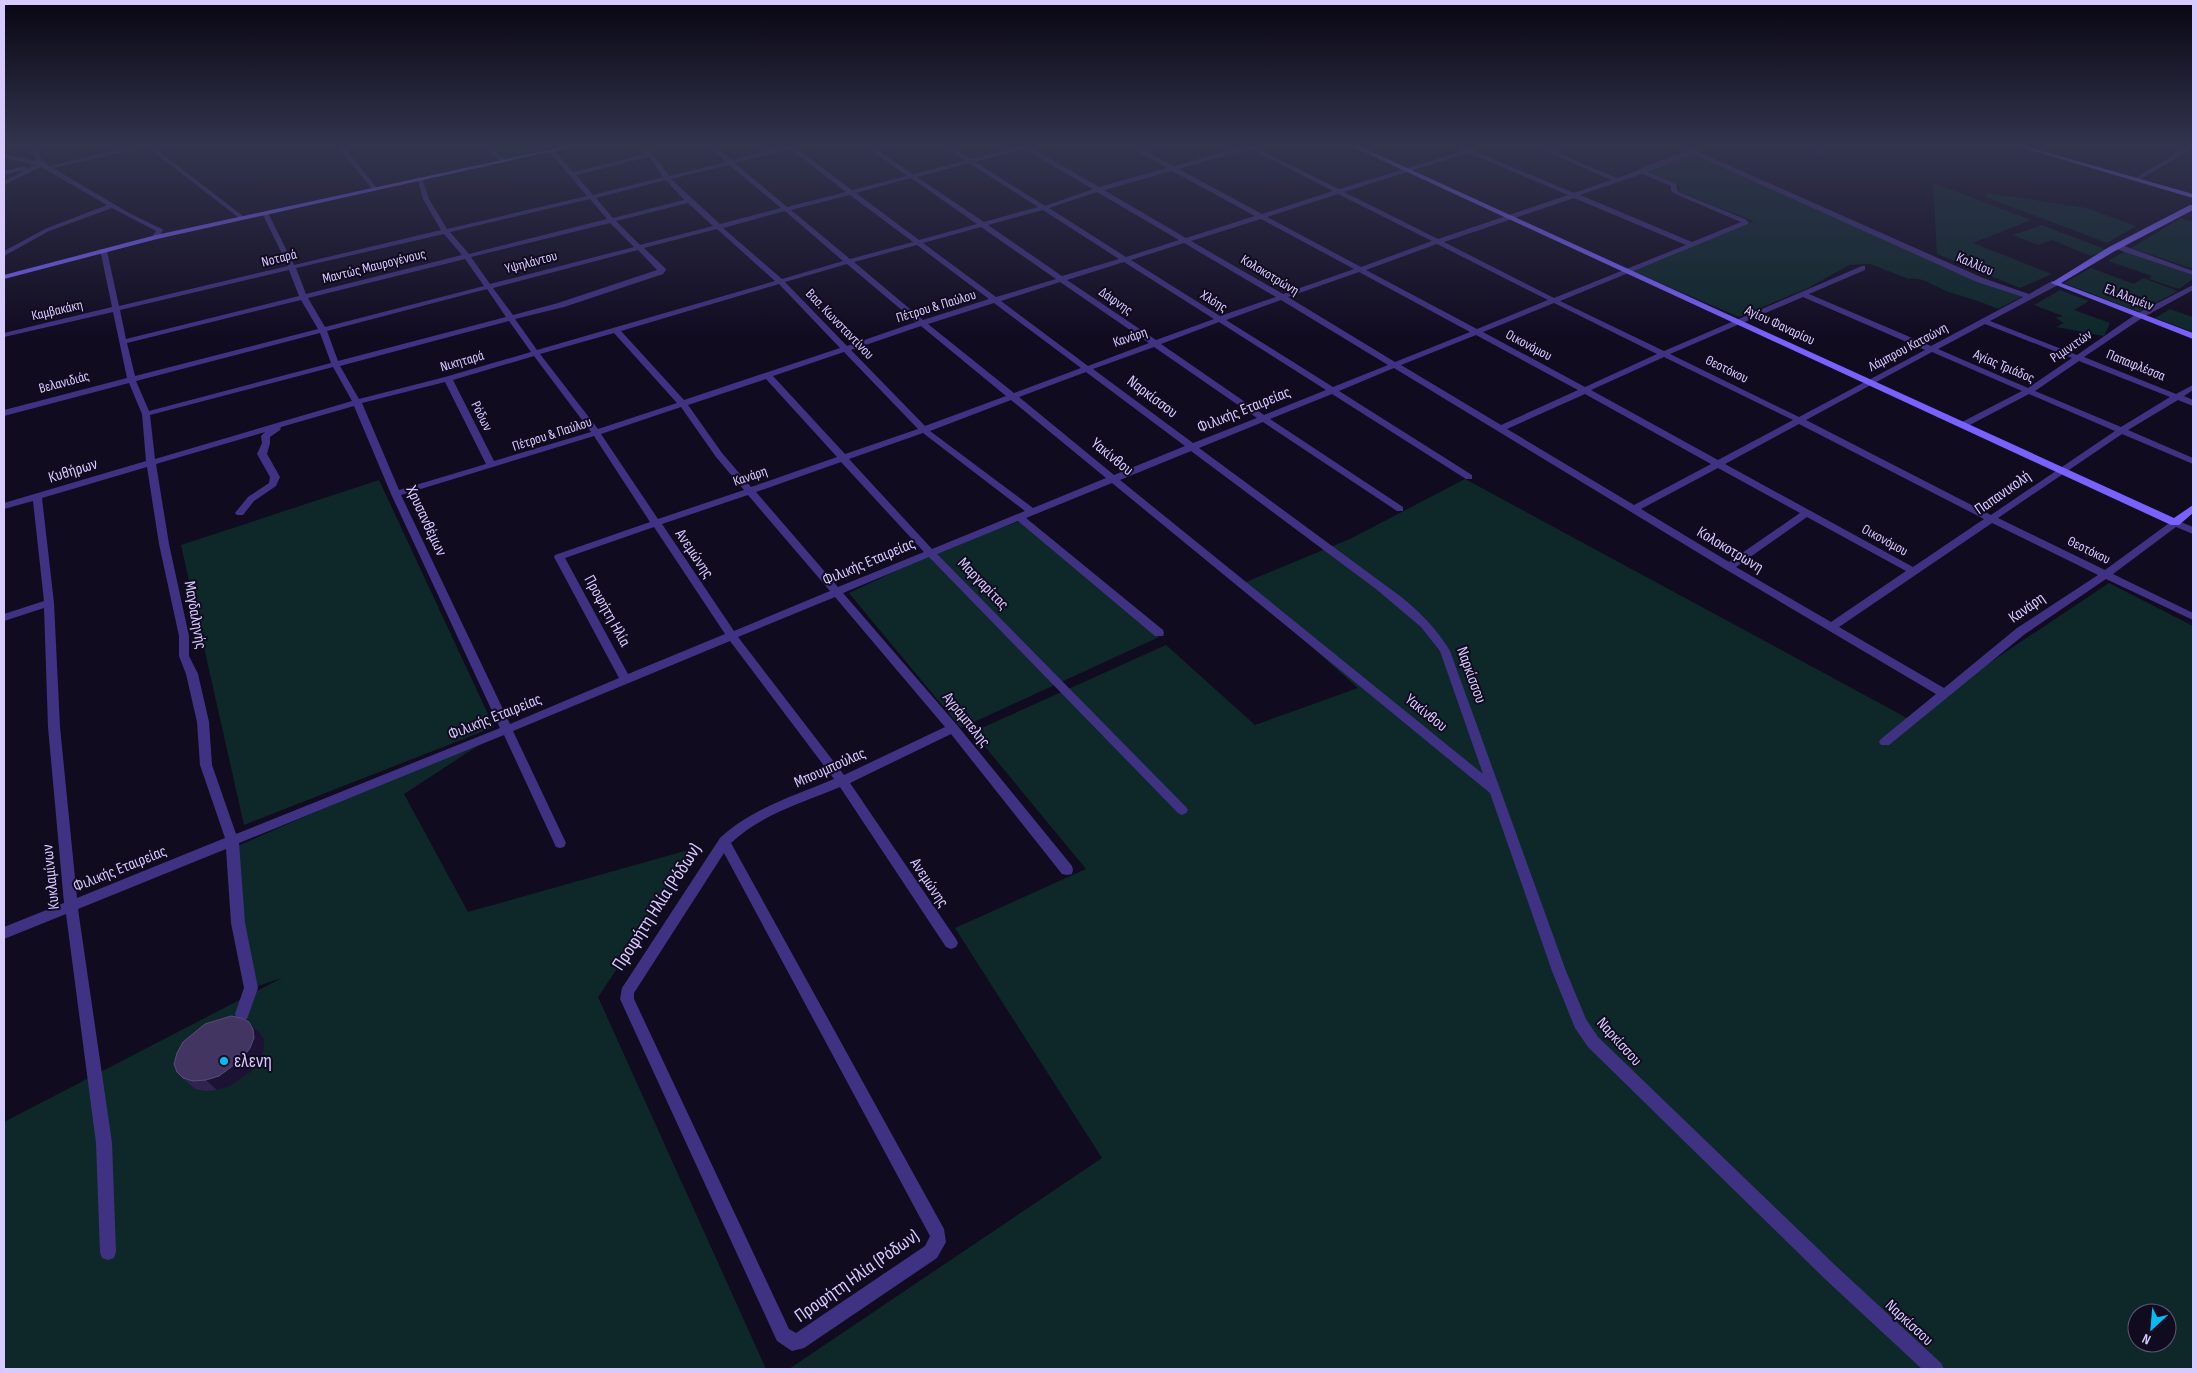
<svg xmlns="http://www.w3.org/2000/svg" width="2197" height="1373" font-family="'Sofia Sans Condensed',sans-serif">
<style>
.green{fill:#0e282a;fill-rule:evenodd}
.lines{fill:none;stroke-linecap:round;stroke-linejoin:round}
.street{fill:#403282;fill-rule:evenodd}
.secondary{fill:#7961ff;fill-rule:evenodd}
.wall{fill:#31234f}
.shaded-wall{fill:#1c1234}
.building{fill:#423562;stroke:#5a4c7b}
.poi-dot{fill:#00bdf5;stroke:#110b20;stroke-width:2}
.labels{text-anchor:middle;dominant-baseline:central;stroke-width:4;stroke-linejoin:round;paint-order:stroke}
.far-street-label{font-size:14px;fill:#d7caff;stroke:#110b20}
.street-label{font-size:16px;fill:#d7caff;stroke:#110b20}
.near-street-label{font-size:19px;fill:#d7caff;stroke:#110b20}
.near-poi-label{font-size:19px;fill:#d7caff;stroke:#110b20;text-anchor:start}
</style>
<rect width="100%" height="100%" fill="#110b20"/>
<g class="green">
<path d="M491,146H560L505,158Z"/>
<path d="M1693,153L2023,296L1998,309C1982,302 1965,297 1949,292C1936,288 1923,276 1909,279L1870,264L1849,265L1808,288L1739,317L1630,270L1754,221L1678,191L1682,187L1643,172Z"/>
<path d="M1933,183L2031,220L1973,243L2052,274L2020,288L1937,254Z"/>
<path d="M1987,193L2086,208L2136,226L2107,243L1986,197Z"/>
<path d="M2181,218L2193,222V269L2131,248Z"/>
<path d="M2042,225L2107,250L2091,256L2052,240L2038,245L2013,235Z"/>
<path d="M2125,251L2193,275V279L2179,289L2149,279L2152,276L2108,261Z"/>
<path d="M2091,268L2134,284L2143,278L2178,291L2139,312L2064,283Z"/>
<path d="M2060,290L2089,301L2074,310L2110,323L2104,336L2056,327L2064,323L2055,318L2063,316L2034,305Z"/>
<path d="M2170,309L2193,317V332L2155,318Z"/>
<path d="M1465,479L1907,718L2109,583L2193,626V1369H789L1102,1158L955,928L1086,869L973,732L1166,645L1255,725L1358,688L1241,584L1350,539ZM2137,1313H2167V1343H2137Z"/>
<path d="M379,480L494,727L244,825L181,545Z"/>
<path d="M1021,521L1159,637L961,728L849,593L947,547Z"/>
<path d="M499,732L404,794L468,912L699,847L598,997L766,1369H4V1122L282,978L251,988L233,848Z"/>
</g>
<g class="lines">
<g class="street">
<path d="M33,146H39L40,158L49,166L135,146H144L143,147L53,168L129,213L162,229L163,230L158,238L152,237L156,231L112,208L49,231L4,256V251L45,229L107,205L41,167L4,185V181L25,170L4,175V171L24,166L27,169L35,165L4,158V154L36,161Z"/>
<path d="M146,146H152L243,216V218H239Z"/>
<path d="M337,146H343L376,187V189H372Z"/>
<path d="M482,146H488L506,160L501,161Z"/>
<path d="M634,146C650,144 660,164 669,176L726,162L708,146H714L732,160L786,146H799L796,148L852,190L907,176L865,146H871L913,174L965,161L943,146H950L971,159L1021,146H1031L1030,147L1099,187L1167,168L1128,146H1135L1174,166L1245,146H1258L1256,148L1339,189L1463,151L1454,146H1461L1469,149L1487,146L1474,151L1574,193L1611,180L1534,146H1541L1617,178C1644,169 1687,146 1714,146L1699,152L1983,278L2029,294L2052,281H2058V285L1990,321L2077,355L2136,314L2193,285V290L2142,318L2084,357L2176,394L2193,385V390L2184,396L2193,400V406L2178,400L2128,430L2193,458V464L2122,434L1998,518L2105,570L2172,521H2178L2193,527V534L2176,527L2113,574L2193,613V620L2106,579L2025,634L1889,745H1881L1879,742L1881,739L1936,694L1725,569L1394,368L1339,391L1472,475V479H1466L1332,394L1270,419L1403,507V511H1397L1263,422L1199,448L1400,596C1420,612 1437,629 1450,651L1566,971L1586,1019L1598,1037L1837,1267L1941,1363L1944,1369H1922L1825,1279L1588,1047L1575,1028L1552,971L1490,793L1112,483L1026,518L1163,630L1164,633L1163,636H1155L1018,521L937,554L1186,807L1188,810L1186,813L1182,815L1178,813L929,557L843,593L957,725L1072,866L1073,870L1072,874L1067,875L1062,874L951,734L850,783L956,939L958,943L956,947L951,949L946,947L840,787C802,803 762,814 731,843L944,1229L946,1242L937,1258L804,1348L792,1351L777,1341L620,999L622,988L720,838C752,808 794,796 834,779L730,641L513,731L566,843L564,847L560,848L556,847L504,735L239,843L245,923L258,988L247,1019L242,1020L237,1019L235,1014L244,988L231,923L226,849L78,909L112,1143L116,1252L114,1258L108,1260L102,1258L100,1252L96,1143L66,914L4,939V927L64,903L48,727L44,608L4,621V614L44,601L33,501L4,509V503L146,461L142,414L129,383L4,416V410L127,378L113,312L4,337V333L112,307L100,249L107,251L119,306L288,266L262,213L263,212L268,213L294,265L441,230L423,199L417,177L422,178L429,199L447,229L587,196L549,151V149H553L573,172L646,154ZM790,149L846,192L787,207L735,163ZM1024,149L1093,189L1045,206L975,162ZM1250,149L1333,191L1262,214L1179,169ZM1468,153L1568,195L1438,239L1344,192ZM1693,154L1977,282L2023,297L1931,346L1809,294L1865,270V266H1862L1664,351L1560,301L1748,224L1749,223L1745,219L1679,192L1677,190L1676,184L1648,172ZM649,157L663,177L593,195L576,175ZM969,163L1038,207L984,222L917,177ZM729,165L781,208L720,224L671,179ZM1172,171L1255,216L1186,238L1104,190ZM1642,174L1671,186V191L1675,194L1741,222L1692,242L1580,195ZM911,178L977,224L919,240L856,193ZM666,180L684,200L613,218L596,198ZM1097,192L1179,240L1126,257L1049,208ZM1338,194L1432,241L1361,267L1267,217ZM850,195L913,242L850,259L791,210ZM1574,198L1686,245L1554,298L1444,242ZM590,199L607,219L469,254L450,232ZM688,203L713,226L640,245L616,221ZM1043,210L1119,259L1062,276L988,225ZM785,211L843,261L782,279L723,228ZM1261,219L1354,269L1283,294L1191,241ZM610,223L634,247L490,284L471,257ZM981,227L1056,279L996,297L923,243ZM717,229L775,281L537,350L515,319L564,307L663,274L666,270L665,268L644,248ZM444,234L462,255L306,294L296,268ZM1184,243L1276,297L1220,316L1131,260ZM1437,244L1548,300L1477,329L1366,270ZM917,245L989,299L923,320L854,262ZM638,250L657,270L558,303L513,315L493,288ZM465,259L484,286L325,327L308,298ZM1124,262L1214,319L1156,340L1067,280ZM847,264L916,322L847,346L785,282ZM289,270L299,296L126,339L120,310ZM1359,272L1470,332L1395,362L1288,297ZM1060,282L1149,343L1088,366L1001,301ZM779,284L840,348L684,400L621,331ZM487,289L506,317L338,361L327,331ZM1803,297L1925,350L1799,417L1670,354ZM301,300L318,329L135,376L127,343ZM1281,300L1388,365L1333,387L1226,320ZM994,303L1081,368L1014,393L928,324ZM1554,303L1657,354L1585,387L1483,332ZM509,321L531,352L445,377L359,399L340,366ZM1219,322L1326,390L1264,415L1161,344ZM1985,324L2072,358L2028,388L1938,349ZM921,326L1006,396L925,426L851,350ZM320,333L331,363L149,411L136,381ZM614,333L677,403L598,429L540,354ZM1476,335L1578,390L1501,425L1401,365ZM1154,347L1257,418L1193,443L1093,369ZM844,352L918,429L845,454L773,376ZM1932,352L2022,391L1960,423V427H1966L2029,394L2115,431L1991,515L1806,420ZM534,356L591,432L494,461L453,380ZM1664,357L1793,420L1718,460L1591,390ZM2079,361L2170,397L2121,427L2035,391ZM333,367L352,401L155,459L150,415ZM1086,372L1185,446L1114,475L1019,397ZM766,379L837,457L751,487L722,453L688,405ZM445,382L486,464L399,490L362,403ZM1585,394L1711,464L1634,505L1507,429ZM1011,400L1106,478L1033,508L930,431ZM354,406L391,494L500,728L236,834L212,765L209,722L198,674L189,656V636L169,544L156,464L265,432L261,436L262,443L257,454L270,477L269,483L248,497L235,513L237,515H243L254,501L276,486L280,477L267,454L270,443V437L280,430L281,427ZM681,407L716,457L744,490L658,519L601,434ZM1799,424L1984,519L1913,567L1725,464ZM923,433L1025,511L932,549L849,459ZM594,436L650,522L555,555L554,557L619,678L510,724L401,495ZM1191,451L1376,589L1421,627L1440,651L1483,774L1120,480ZM841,462L924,552L838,587L756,492ZM147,467L159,544L179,636V656L186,674L197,722L200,765L225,838L77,898L60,727L54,603L42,498ZM1718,468L1800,513L1729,562L1641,509ZM748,495L830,591L734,631L662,524ZM1807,517L1906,571L1831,622L1736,567ZM1992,523L2098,575L2017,628L1944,688L1839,627ZM654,527L725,634L628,674L565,558ZM835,597L945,727L844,775L738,637ZM724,853L930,1236L925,1246L796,1333L789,1329L634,999V993Z"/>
<path d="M1813,146H1819L1825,153L1820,154Z"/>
<path d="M2189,146H2193V148L2137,181L2132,180Z"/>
<path d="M2116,245H2122L2193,271V275L2116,249Z"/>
</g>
<g class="secondary">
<path d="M566,146H576L157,239L4,279V275L156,235Z"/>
<path d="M1351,146H1359L2174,518L2193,505V513L2179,525H2171Z"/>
<path d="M2016,146H2025L2193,194V198Z"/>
<path d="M2190,205H2193V210L2115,251L2061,283L2193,333V339L2051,283L2109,247Z"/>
</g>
</g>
<path class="wall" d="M249,1022L259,1032L264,1039V1049L261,1059L253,1070L230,1086L217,1090L205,1091L195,1089L183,1078Z"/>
<path class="shaded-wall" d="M249,1022L259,1032L264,1039V1049L261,1059L253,1070L230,1086L217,1090L206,1080Z"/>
<path class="building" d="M231,1016L241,1018L249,1022L253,1029L254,1038L250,1048L242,1059L219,1076L206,1080L193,1081L183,1078L177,1072L174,1064L177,1053L183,1042L205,1024Z"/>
<linearGradient id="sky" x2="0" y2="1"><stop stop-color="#090612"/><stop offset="0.43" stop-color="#32344e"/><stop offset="1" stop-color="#32344e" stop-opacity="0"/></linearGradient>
<rect width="2197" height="338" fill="url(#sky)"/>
<circle class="poi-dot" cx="224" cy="1061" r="5"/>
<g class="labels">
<g class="far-street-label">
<text transform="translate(279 258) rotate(-14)">Νοταρά</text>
<text transform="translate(531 262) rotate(-15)">Υψηλάντου</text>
<text transform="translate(1975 264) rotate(23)">Καλλίου</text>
<text transform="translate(374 266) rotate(-14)">Μαντώς Μαυρογένους</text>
<text transform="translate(1270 275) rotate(31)">Κολοκοτρώνη</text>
<text transform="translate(2129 297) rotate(21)">Ελ Αλαμέιν</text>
<text transform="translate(1116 301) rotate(35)">Δάφνης</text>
<text transform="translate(1214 301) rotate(32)">Χλόης</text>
<text transform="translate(936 306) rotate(-17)">Πέτρου &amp; Παύλου</text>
<text transform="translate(57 310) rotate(-13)">Καμβακάκη</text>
<text transform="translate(840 324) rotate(46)">Βασ. Κωνσταντίνου</text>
<text transform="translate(1780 325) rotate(25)">Αγίου Φαναρίου</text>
<text transform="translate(1130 337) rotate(-19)">Κανάρη</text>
<text transform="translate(1529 345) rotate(28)">Οικονόμου</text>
<text transform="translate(2071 346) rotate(-34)">Ριμινιτών</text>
<text transform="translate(1908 347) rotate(-28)">Λάμπρου Κατσώνη</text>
<text transform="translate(462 361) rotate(-16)">Νικηταρά</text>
<text transform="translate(2136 365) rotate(22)">Παπαφλέσσα</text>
<text transform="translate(2004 366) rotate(23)">Αγίας Τριάδος</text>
<text transform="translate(1727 369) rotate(26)">Θεοτόκου</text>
<text transform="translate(64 382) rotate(-15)">Βελανιδιάς</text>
<text transform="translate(482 416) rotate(63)">Ρόδων</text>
<text transform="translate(552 434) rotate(-18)">Πέτρου &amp; Παύλου</text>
<text transform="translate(750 476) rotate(-19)">Κανάρη</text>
<text transform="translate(1885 540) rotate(29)">Οικονόμου</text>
<text transform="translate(2089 550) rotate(26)">Θεοτόκου</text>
</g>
<g class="street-label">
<text transform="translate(1152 397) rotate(37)">Ναρκίσσου</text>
<text transform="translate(1244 410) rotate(-22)">Φιλικής Εταιρείας</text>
<text transform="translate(1112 457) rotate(39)">Υακίνθου</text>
<text transform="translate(73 471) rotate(-17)">Κυθήρων</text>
<text transform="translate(2003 493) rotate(-35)">Παπανικολή</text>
<text transform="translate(426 521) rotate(65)">Χρυσανθέμων</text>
<text transform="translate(1730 550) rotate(31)">Κολοκοτρωνη</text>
<text transform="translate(694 554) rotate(56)">Ανεμώνης</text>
<text transform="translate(869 562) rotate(-23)">Φιλικής Εταιρείας</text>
<text transform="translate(983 584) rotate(46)">Μαργαρίτας</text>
<text transform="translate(2027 608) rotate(-35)">Κανάρη</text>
<text transform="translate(607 611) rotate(61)">Προφήτη Ηλία</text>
<text transform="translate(195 615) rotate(80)">Μαγδαληνής</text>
<text transform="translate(1471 675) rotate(70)">Ναρκίσσου</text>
<text transform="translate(1426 713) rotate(39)">Υακίνθου</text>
<text transform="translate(495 717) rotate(-22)">Φιλικής Εταιρείας</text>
<text transform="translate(966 720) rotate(51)">Αγράμπελης</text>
<text transform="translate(830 768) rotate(-24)">Μπουμπούλας</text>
<text transform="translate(120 869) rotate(-22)">Φιλικής Εταιρείας</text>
<text transform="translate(51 877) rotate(-96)">Κυκλαμίνων</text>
<text transform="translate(929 883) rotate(56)">Ανεμώνης</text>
<text transform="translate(1619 1042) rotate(48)">Ναρκίσσου</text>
<text transform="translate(1909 1323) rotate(43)">Ναρκίσσου</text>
</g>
<g class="near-street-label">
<text transform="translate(657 907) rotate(-57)">Προφήτη Ηλία (Ρόδων)</text>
<text transform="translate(857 1276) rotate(-35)">Προφήτη Ηλία (Ρόδων)</text>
</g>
<g class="near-poi-label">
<text x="234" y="1061">ελενη</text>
</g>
</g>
<rect width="2197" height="1373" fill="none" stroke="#d7caff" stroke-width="10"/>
<g transform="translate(2152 1328) rotate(206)"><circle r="24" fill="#110b20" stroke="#605779"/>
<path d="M0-4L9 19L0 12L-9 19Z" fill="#00bdf5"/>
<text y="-8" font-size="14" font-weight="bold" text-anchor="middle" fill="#d7caff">N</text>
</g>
</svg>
